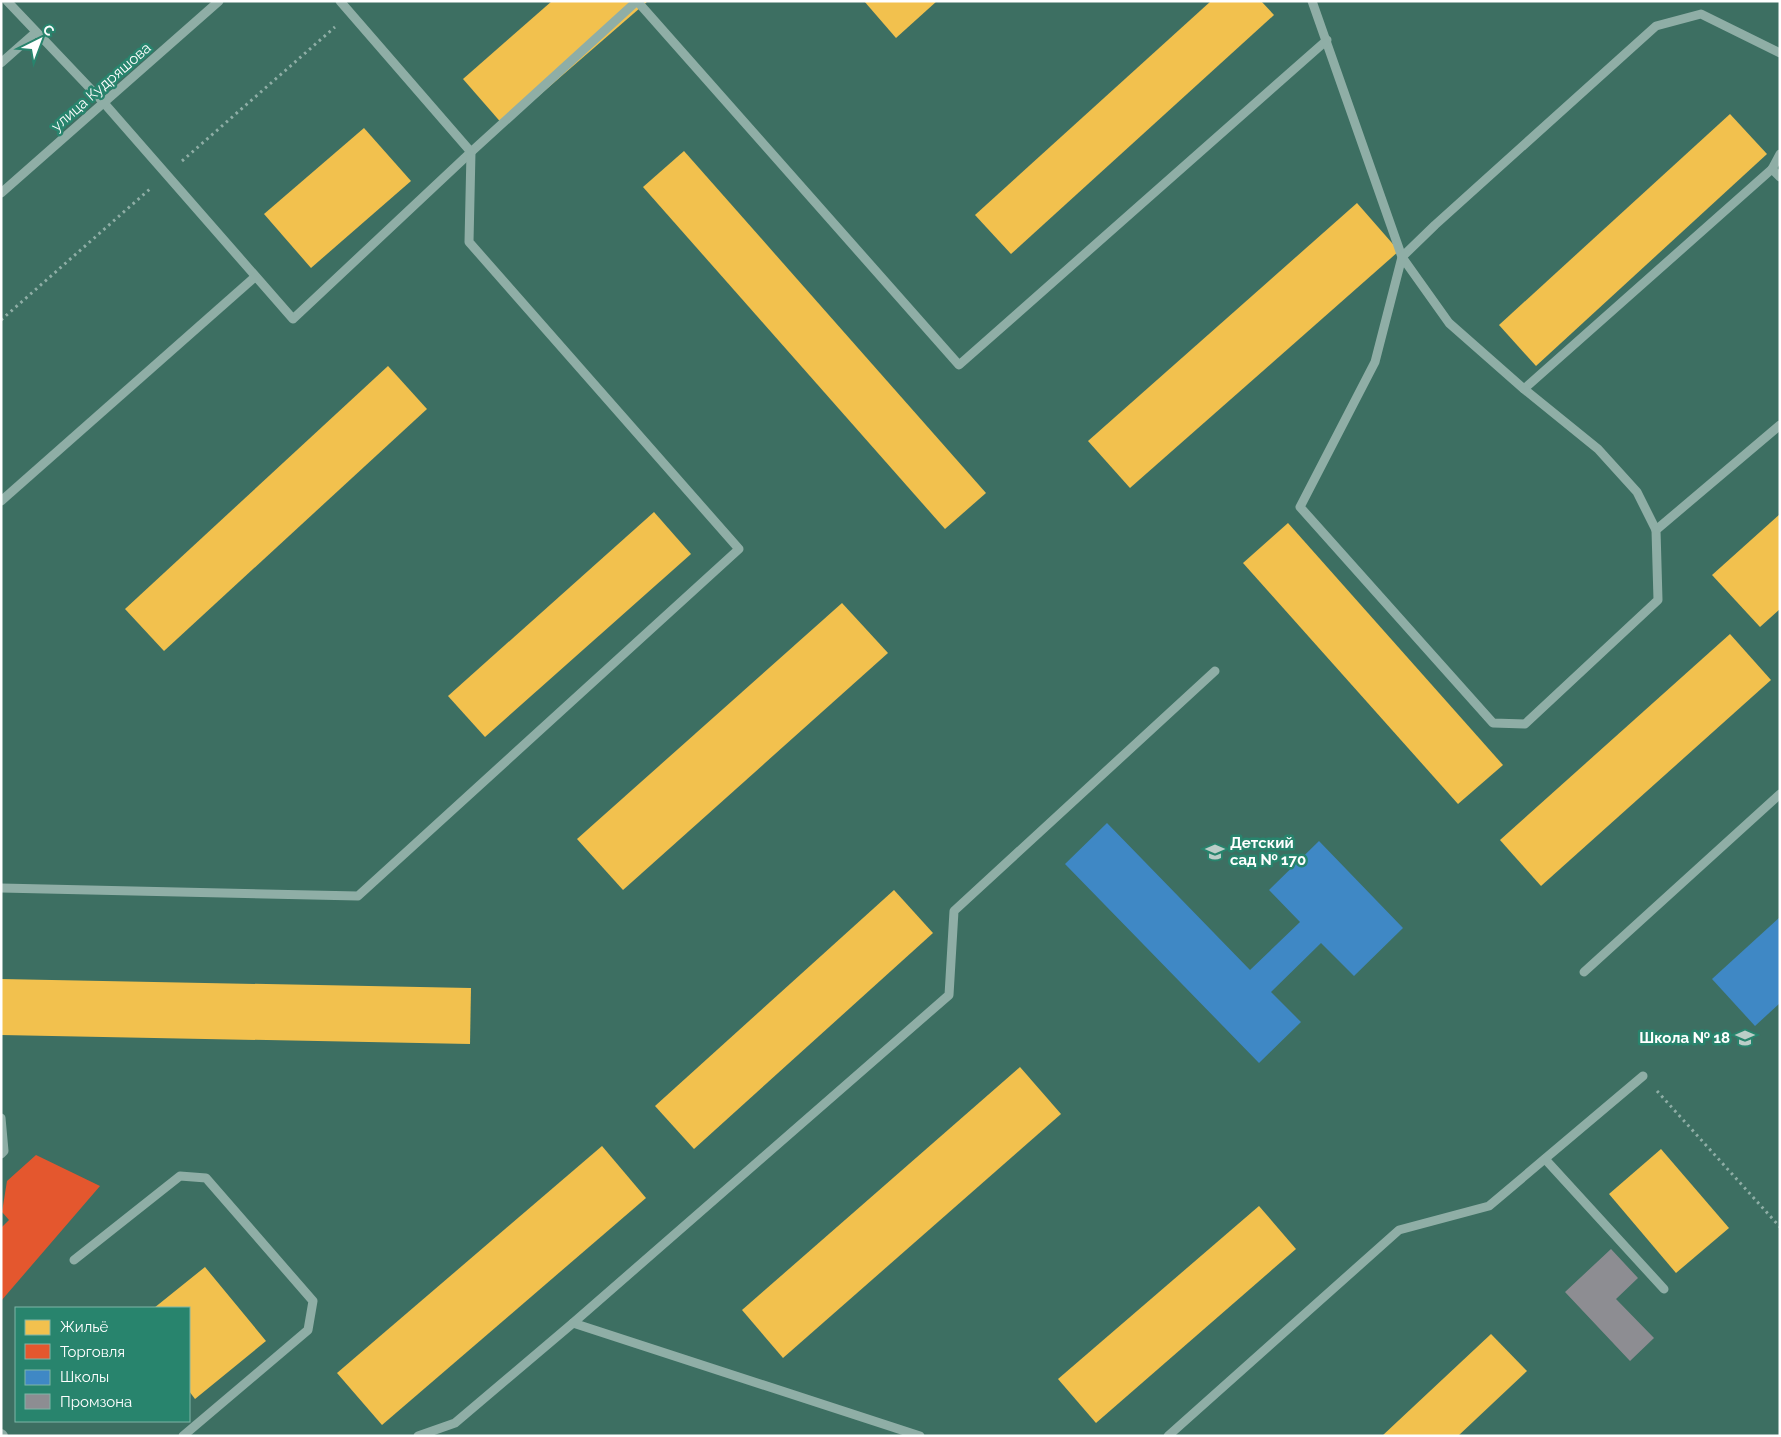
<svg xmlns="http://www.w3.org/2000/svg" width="1781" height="1437" font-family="Raleway,sans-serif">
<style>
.homes{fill:#f2c14e}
.shops{fill:#e4572e}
.schools{fill:#3f88c5}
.industry{fill:#8d8d92}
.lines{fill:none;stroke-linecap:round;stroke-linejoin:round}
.path{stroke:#8faea6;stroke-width:3;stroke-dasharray:2.5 4;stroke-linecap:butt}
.minor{stroke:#8faea6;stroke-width:9}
.major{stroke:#8daba4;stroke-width:12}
.labels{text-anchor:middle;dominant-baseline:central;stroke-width:5;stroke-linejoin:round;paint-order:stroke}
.street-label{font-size:15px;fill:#fff;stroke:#28846d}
.poi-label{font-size:15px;font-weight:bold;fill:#fff;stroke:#28846d;text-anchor:start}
</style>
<rect width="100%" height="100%" fill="#3d6f62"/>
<g class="homes">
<path d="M552,1H648L504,126L463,79Z"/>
<path d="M864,1H937L896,38Z"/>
<path d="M1211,1H1261L1274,15L1011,254L975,215Z"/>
<path d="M1730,114L1767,154L1536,366L1499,325Z"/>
<path d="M364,128L411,181L311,268L264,214Z"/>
<path d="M684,151L986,493L945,529L643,187Z"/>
<path d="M1357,203L1399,251L1130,488L1088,441Z"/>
<path d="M388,366L427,409L164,651L125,609Z"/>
<path d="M654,512L691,554L485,737L448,696Z"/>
<path d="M1780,514V609L1760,627L1712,575Z"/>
<path d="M1288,523L1503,765L1458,804L1243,563Z"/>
<path d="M842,603L888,653L623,890L577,839Z"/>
<path d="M1730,634L1771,680L1541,886L1500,840Z"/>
<path d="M894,890L933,933L694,1149L655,1106Z"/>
<path d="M1,979L471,988L470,1044L1,1035Z"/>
<path d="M1020,1067L1061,1114L783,1358L742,1310Z"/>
<path d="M602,1146L646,1198L382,1425L337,1373Z"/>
<path d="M1661,1149L1729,1228L1676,1273L1609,1194Z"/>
<path d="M1259,1206L1296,1249L1096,1423L1058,1379Z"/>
<path d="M205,1267L266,1341L195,1399L189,1391V1308H154Z"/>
<path d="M1491,1334L1527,1371L1458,1436H1382Z"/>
</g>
<path class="shops" d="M36,1155L100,1186L1,1301V1228L9,1220L2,1212L7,1181Z"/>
<g class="schools">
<path d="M1107,823L1250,970L1300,922L1269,890L1319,841L1403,928L1354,976L1321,943L1271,992L1301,1022L1259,1063L1065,864Z"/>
<path d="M1780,917V1003L1755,1026L1712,979Z"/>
</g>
<path class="industry" d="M1611,1249L1638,1278L1616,1299L1654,1338L1630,1361L1565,1292Z"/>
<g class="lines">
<g class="path">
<path d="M182,161L335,27"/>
<path d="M1,320L151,188"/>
<path d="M1657,1091L1780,1227"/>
</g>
<g class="minor">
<path d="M7,1L104,103L293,319L471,152L637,1"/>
<path d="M637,1L959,365L1327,40"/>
<path d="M1312,1L1402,257L1449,323L1524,389L1598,449L1637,492L1656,530"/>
<path d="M1780,53L1701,14L1656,26L1435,225L1402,257L1375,362L1300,507L1493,723L1525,724L1658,600L1656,530L1780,425"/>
<path d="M1,63L36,32"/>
<path d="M1772,169L1780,177"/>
<path d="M1,193L219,1"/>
<path d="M1524,389L1772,169L1780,154"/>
<path d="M1,501L255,277"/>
<path d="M1,888L358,896L739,549L469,242L471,152L340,1"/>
<path d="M1584,972L1780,794"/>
<path d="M1,1118L4,1151L1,1154"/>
<path d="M1545,1159L1664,1289"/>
<path d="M74,1260L180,1176L206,1178L313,1301L308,1330L183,1436"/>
<path d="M573,1323L920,1436"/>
<path d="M418,1436L455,1423L573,1323L949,995L954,911L1215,671"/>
<path d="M1168,1436L1399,1230L1489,1206L1643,1076"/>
</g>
<path class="major" d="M1,1435L2,1436"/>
</g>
<defs>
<g id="school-bare" transform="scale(1.5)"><path d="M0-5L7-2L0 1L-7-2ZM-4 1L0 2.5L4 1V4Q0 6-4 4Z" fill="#bbcdc8" stroke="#28846d" stroke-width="2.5" paint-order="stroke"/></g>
</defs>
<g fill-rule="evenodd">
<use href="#school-bare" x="1215" y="852"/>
<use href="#school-bare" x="1745" y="1038"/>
</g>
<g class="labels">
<g class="street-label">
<text transform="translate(101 87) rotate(-41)">улица Кудряшова</text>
</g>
<g class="poi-label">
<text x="1230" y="843">Детский<tspan x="1230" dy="17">сад № 170</tspan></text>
<text x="1730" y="1038" text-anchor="end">Школа № 18</text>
</g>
</g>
<rect width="1781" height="1437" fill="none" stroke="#ffffff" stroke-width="5"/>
<rect x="15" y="1307" width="175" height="115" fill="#28846d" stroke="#7eb5a7"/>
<rect x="25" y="1320" width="25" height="15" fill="#f2c14e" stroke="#7eb5a7"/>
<text x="60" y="1332" font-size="15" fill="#ffffff">Жильё</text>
<rect x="25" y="1344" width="25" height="15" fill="#e4572e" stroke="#7eb5a7"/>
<text x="60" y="1357" font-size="15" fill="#ffffff">Торговля</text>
<rect x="25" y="1370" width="25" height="15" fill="#3f88c5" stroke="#7eb5a7"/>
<text x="60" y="1382" font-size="15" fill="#ffffff">Школы</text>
<rect x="25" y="1394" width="25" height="15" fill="#8d8d92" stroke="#7eb5a7"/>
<text x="60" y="1407" font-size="15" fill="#ffffff">Промзона</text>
<g transform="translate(40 40) rotate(42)" stroke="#28846d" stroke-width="4" paint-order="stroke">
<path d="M0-4L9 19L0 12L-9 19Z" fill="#ffffff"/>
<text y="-8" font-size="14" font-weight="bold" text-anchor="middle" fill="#ffffff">С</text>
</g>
</svg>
